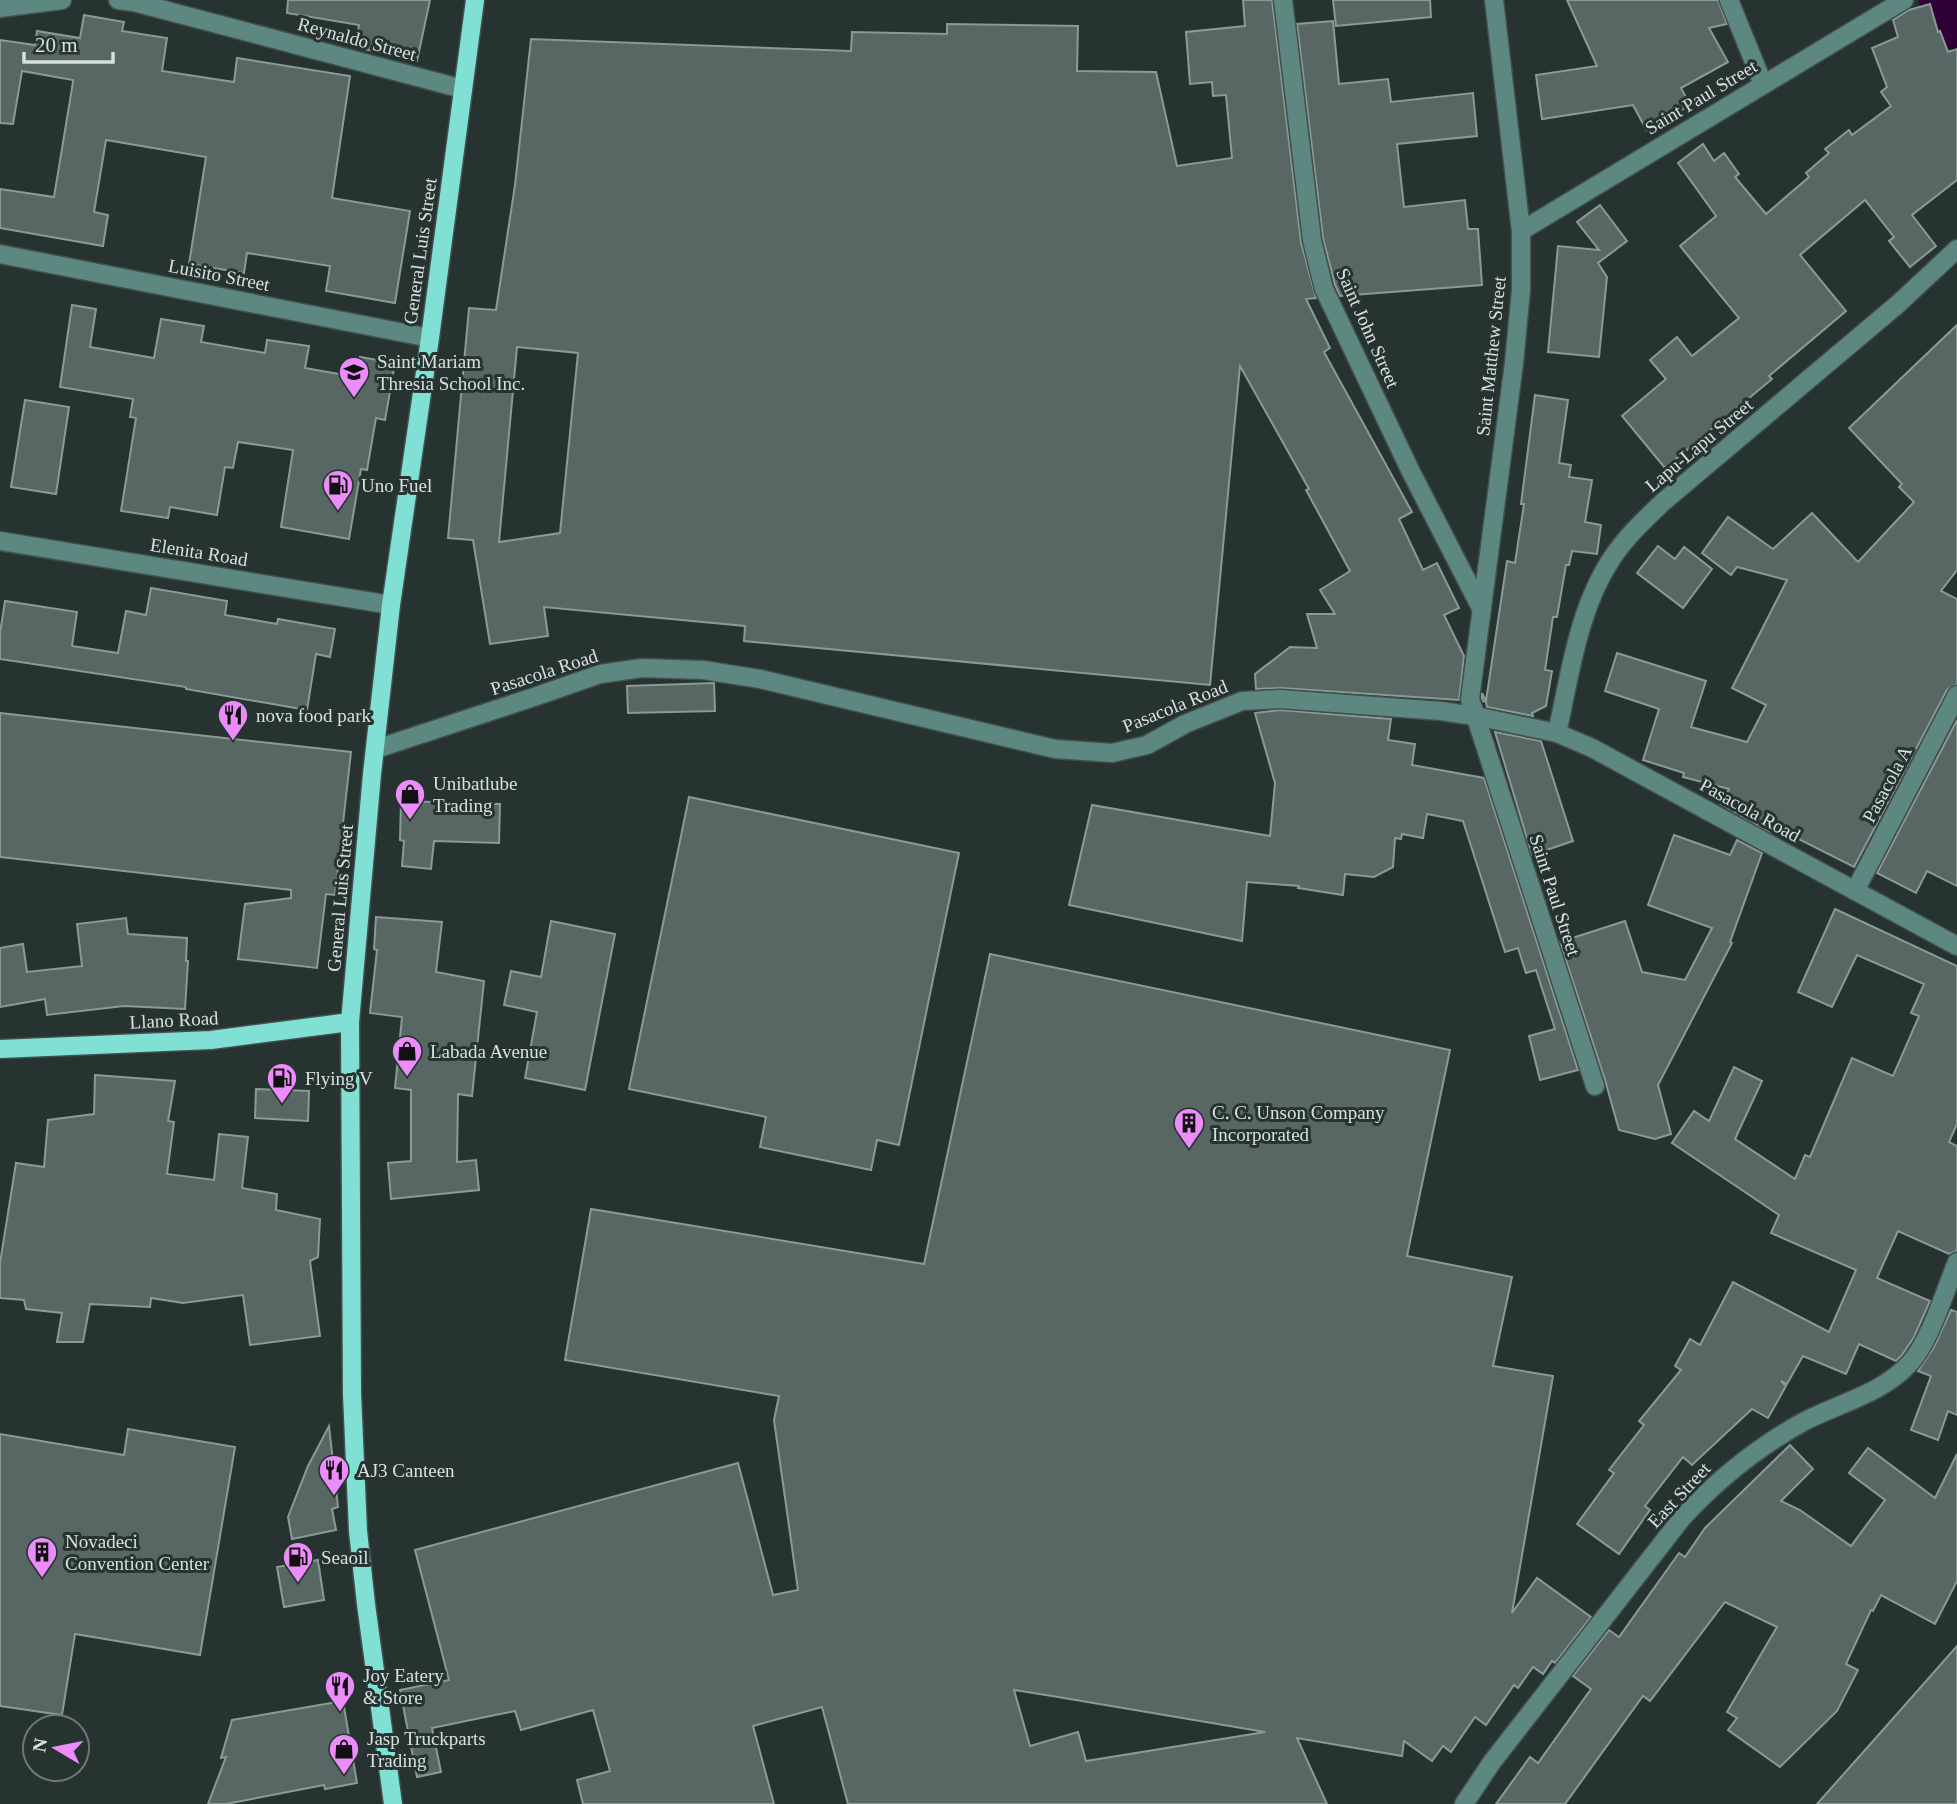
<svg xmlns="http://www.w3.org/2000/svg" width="1957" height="1804" font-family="Georgia,serif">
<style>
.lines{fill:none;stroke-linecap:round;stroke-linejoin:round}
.river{stroke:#300037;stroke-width:52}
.building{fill:#586764;stroke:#8a9a97;stroke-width:2;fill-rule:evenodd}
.minor-casing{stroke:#424f4d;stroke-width:21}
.major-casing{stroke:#424f4d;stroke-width:21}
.minor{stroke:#5c8881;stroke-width:18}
.major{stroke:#80e0d3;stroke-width:18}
.labels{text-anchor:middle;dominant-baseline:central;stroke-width:6;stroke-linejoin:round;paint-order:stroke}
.street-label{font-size:19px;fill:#d8e0df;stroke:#263331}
.poi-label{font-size:19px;fill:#d8e0df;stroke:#263331;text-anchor:start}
</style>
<rect width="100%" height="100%" fill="#263331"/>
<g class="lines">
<path class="river" d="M1945,0L1957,24"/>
</g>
<g class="building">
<path d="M288,0H430L417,61L355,47L359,25L287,13Z"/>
<path d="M1243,0H1272L1301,242L1316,298L1306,299L1330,348L1324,352L1412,512L1399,519L1423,570L1437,563L1459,608L1444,615L1464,656L1459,700L1281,688L1256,689L1255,674L1290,647L1317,648L1307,614H1335L1320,590L1350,571L1306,490L1309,489L1240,366L1210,685L744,641L745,626L544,607L548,636L490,644L473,540L448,538L469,308L496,310L515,185L531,39L851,51L852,32L947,34V24L1078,26L1077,71L1156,72L1177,166L1232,158L1226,95L1213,96L1212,82L1190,84L1186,32L1245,26ZM517,347L578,353L560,533L499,542Z"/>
<path d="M1333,0H1430L1431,17L1336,26Z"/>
<path d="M1567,0H1718L1727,24L1709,28L1728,62L1681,88L1690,105L1647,131L1633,105L1542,119L1536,75L1597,66Z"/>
<path d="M1930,4L1938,32L1940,31L1948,52L1957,49V180L1912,215L1936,246L1910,267L1889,241L1894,237L1865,200L1800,255L1846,311L1769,376L1772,379L1665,468L1622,416L1666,379L1650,360L1677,337L1692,356L1739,318L1680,246L1716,216L1678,163L1703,144L1714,161L1724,153L1739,174L1735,177L1766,214L1809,177L1806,173L1829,153L1825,149L1849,130L1852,135L1891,106L1881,92L1887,87L1872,48L1898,37L1893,20L1909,10Z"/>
<path d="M84,15L124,22L122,31L167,38L162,71L234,82L237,58L350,76L332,198L410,211L395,303L326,291L330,266L247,253L244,273L189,264L206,157L106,140L94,212L108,215L103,246L0,228V189L54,197L73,82V80L22,71L13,124L0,123V40L35,45L37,31L80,38Z"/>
<path d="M1333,21L1339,84L1388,79L1391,102L1473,93L1477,136L1397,144L1404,207L1465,200L1468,229H1478L1482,285L1340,296L1335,285L1323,238L1297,24Z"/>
<path d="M1600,205L1627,241L1598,263L1607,277L1599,357L1548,352L1558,246L1599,250L1577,222Z"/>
<path d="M72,305L96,309L90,347L154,358L161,319L204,326L201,342L265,353L267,340L309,346L305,368L356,377L360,357L395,363L385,420L376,418L367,470L361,469L349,539L281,527L293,450L238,442L233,468L225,467L217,515L170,507L168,518L121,511L136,418L130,417L133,399L60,387Z"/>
<path d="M1957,325V570L1941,591L1957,599V684L1947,690L1854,867L1779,829L1777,833L1771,830L1770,832L1721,804L1729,789L1683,777L1684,773L1643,760L1659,709L1605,691L1617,653L1706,681L1691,727L1747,742L1766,705L1732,688L1787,580L1737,567L1731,575L1702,553L1728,517L1773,549L1812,513L1858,562L1914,502L1899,487L1902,484L1849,428Z"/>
<path d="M1535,395L1568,400L1559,463L1571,465L1569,477L1592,480L1585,522L1601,525L1597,554L1572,551L1569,565H1566L1557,617H1553L1545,670L1552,671L1546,706L1532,713L1533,716L1487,707L1486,702L1483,701L1482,698V693L1486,701L1507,561L1515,563L1524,504H1521Z"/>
<path d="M25,400L69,407L56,494L11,487Z"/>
<path d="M1658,546L1675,559L1684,547L1712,569L1683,608L1637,573Z"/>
<path d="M151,588L227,601L225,615L277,624L278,619L335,629L330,657L316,654L307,710L186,689V687L0,659V633L5,601L77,612L72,646L118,653L126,611L146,615Z"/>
<path d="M714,683L715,711L628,713L627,686Z"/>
<path d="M1280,710L1391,719L1388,740L1415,744L1412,765L1484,778L1578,1070L1540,1080L1529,1036L1555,1029L1536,970L1526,973L1518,948L1505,952L1463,821L1427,814L1423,838L1402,834L1401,839L1395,838L1393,867L1374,877L1345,874L1343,895L1298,888L1299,886L1247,882L1242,941L1069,905L1092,805L1270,836L1275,783L1255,713Z"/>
<path d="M0,713L351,752L335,895L326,894L317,968L238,959L245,904L291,898V890L0,857Z"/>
<path d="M1957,720V886L1927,871L1916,893L1877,873Z"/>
<path d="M1495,732L1541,741L1573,841L1532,855Z"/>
<path d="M689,797L959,853L899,1145L877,1140L871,1170L760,1147L766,1117L629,1089Z"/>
<path d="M401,801L500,804L499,843L434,841L431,869L402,866L404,841L400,840Z"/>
<path d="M1674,835L1730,855L1737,840L1762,853L1730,942L1732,943L1658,1085L1671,1134L1655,1139L1619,1130L1605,1080L1560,942L1625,921L1642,972L1685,980L1712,928L1648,905Z"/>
<path d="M1835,909L1957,966V1124L1949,1142L1957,1146V1251L1949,1254L1898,1231L1877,1278L1930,1301L1914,1337L1902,1355L1896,1361L1859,1344L1846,1374L1803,1356L1787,1384L1781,1381L1786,1386L1768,1418L1752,1409L1692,1465L1683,1457L1645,1506L1650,1510L1619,1554L1577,1524L1614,1473L1609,1470L1644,1425L1639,1421L1681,1370L1675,1366L1690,1339L1700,1345L1733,1282L1829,1332L1856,1270L1771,1233L1779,1215L1672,1143L1694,1111L1709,1121L1734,1067L1762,1081L1735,1139L1795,1179L1805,1155L1810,1157L1852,1058L1893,1076L1919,1016L1911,1013L1924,984L1857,955L1832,1007L1798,992Z"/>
<path d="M376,917L442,922L436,972L484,981L472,1096L458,1094L457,1162L476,1160L479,1190L391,1199L388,1163L411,1161V1090L395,1088L402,1017L370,1013L377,950L374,949Z"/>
<path d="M126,918L128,934L187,938L186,961H188L185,1009L124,1006L47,1015L45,999L0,1007V948L23,944L27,972L82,966L77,924Z"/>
<path d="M551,921L615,934L585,1090L525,1078L537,1012L504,1005L511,971L541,977Z"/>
<path d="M990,954L1450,1050L1407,1256L1512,1277L1493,1366L1553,1376L1512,1613L1537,1578L1591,1617L1555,1663L1552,1661L1543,1674L1533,1667L1518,1688L1514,1685L1486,1725L1475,1717L1451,1752L1443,1746L1432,1761L1404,1741L1402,1756L1297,1738L1327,1804H848L822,1707L753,1726L774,1804H583L577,1780L610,1771L593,1710L521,1730L515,1711L432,1728L441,1772L417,1777L400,1690L449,1680L415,1550L738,1463L773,1595L798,1590L774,1420L779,1396L565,1360L591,1209L924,1264ZM1014,1690L1052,1696L1265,1732L1086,1761L1078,1732L1030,1746Z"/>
<path d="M95,1075L175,1081L168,1121L174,1122L167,1174L214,1180L219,1134L248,1137L242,1188L277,1194L276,1210L320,1219L318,1257L310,1261L320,1336L250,1345L243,1295L183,1303L151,1298L150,1307L90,1304L83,1342H57L62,1313L26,1309L24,1300L0,1298V1263L16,1163L44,1167L48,1120L94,1114Z"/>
<path d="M256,1089L309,1091L308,1121L255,1118Z"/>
<path d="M1951,1310L1957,1312V1415L1948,1411L1938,1440L1911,1430L1931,1376L1918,1371L1934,1347Z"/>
<path d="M329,1426L338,1507L332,1509L336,1530L292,1539L288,1517L308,1466Z"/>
<path d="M128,1429L235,1447L200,1655L75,1634L62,1715L0,1706V1434L124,1455Z"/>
<path d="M1790,1445L1813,1469L1781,1501L1800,1510L1851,1546L1885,1500L1849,1473L1868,1448L1935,1498L1957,1454V1581L1935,1624L1881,1595L1873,1611L1871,1610L1846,1664L1858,1670L1837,1711L1780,1767L1728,1730L1737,1718L1727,1712L1777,1627L1725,1602L1650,1701L1643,1696L1565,1804H1496L1530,1757L1538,1763L1591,1689L1573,1676L1609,1630L1619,1637L1679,1553L1685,1557L1705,1528Z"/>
<path d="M318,1560L324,1600L284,1607L277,1567Z"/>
<path d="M1957,1646V1804H1817L1882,1731Z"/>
<path d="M343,1701L357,1783L325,1789L324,1785L226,1804H208L226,1757L221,1758L232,1720Z"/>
</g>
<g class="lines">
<g class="minor-casing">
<g id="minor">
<path d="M118,0L134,2L463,89"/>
<path d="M1283,0L1312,240L1324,289L1410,470L1481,608"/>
<path d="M1494,0L1521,231V290L1514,363L1470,699L1595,1086"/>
<path d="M1729,0L1763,84"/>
<path d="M0,8L62,0"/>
<path d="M1521,231L1904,0"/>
<path d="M0,254L430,338"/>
<path d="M0,541L391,605"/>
<path d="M1557,733C1570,675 1578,609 1612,558C1626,537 1644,520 1663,502L1898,304L1957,249"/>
<path d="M376,749L534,697L600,674L642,668L703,670L760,679L1055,749L1112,753L1147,745L1185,724L1242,701L1280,699L1441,711L1475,716L1557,733L1592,748L1957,946"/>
<path d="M1855,891L1957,695"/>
<path d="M1464,1804L1492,1762L1682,1518C1717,1480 1758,1447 1803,1422C1839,1403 1882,1394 1910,1363C1930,1341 1945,1291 1957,1262"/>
</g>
</g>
<g class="major-casing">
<g id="major">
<path d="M0,1049L211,1040L350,1022"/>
<path d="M393,1804L366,1604L358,1531L352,1394L350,1022L372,774L391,605L430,338L475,0"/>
</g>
</g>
<use href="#minor" class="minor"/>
<use href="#major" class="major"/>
</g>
<defs>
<g id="school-pin" transform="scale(1.575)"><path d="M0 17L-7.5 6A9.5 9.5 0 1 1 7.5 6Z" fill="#ec8cfa" stroke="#263331"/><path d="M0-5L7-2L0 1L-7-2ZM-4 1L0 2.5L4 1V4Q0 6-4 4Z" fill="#111"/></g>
<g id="fuel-pin" transform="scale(1.575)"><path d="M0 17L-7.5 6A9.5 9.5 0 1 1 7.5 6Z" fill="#ec8cfa" stroke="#263331"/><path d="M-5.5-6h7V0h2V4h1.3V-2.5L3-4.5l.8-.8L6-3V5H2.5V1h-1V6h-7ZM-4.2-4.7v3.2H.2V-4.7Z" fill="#111"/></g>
<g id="restaurant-pin" transform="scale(1.575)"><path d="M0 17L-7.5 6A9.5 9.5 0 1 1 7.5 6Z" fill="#ec8cfa" stroke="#263331"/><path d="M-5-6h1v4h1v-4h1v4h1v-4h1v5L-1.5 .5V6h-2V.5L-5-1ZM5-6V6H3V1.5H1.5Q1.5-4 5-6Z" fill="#111"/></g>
<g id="shop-pin" transform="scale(1.575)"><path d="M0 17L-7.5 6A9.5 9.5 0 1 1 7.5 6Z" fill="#ec8cfa" stroke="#263331"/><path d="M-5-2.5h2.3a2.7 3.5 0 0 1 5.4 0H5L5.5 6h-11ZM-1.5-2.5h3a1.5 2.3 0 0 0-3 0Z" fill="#111"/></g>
<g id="building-pin" transform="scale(1.575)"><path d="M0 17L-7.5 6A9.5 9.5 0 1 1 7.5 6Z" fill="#ec8cfa" stroke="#263331"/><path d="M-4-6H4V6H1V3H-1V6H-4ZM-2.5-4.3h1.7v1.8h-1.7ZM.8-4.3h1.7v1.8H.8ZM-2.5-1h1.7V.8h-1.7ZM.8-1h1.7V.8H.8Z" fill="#111"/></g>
</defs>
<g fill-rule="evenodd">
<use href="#school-pin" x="354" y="372"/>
<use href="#fuel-pin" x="338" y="485"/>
<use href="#restaurant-pin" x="233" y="715"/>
<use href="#shop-pin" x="410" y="794"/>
<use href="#shop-pin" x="407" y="1051"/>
<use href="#fuel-pin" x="282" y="1078"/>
<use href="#building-pin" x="1189" y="1123"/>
<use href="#restaurant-pin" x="334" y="1470"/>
<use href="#building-pin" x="42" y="1552"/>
<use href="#fuel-pin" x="298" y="1557"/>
<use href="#restaurant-pin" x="340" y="1686"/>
<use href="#shop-pin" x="344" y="1749"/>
</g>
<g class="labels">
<g class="street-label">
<text transform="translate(357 39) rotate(15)">Reynaldo Street</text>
<text transform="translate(1701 97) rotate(-31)">Saint Paul Street</text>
<text transform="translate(420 251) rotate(-82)">General Luis Street</text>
<text transform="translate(219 275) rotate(11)">Luisito Street</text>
<text transform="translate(1368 328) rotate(66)">Saint John Street</text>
<text transform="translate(1491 356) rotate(-84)">Saint Matthew Street</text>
<text transform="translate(1699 445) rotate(-40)">Lapu-Lapu Street</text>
<text transform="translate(199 552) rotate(9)">Elenita Road</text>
<text transform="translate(544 672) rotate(-18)">Pasacola Road</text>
<text transform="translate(1175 706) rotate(-22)">Pasacola Road</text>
<text transform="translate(1887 784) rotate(-62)">Pasacola A</text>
<text transform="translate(1750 810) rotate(29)">Pasacola Road</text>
<text transform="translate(1555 895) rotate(72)">Saint Paul Street</text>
<text transform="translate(340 898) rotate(-85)">General Luis Street</text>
<text transform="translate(174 1020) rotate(-3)">Llano Road</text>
<text transform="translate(1679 1495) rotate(-47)">East Street</text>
</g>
<g class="poi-label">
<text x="377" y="361">Saint Mariam<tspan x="377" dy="22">Thresia School Inc.</tspan></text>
<text x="361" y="485">Uno Fuel</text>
<text x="256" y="715">nova food park</text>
<text x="433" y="783">Unibatlube<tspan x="433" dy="22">Trading</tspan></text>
<text x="430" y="1051">Labada Avenue</text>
<text x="305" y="1078">Flying V</text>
<text x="1212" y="1112">C. C. Unson Company<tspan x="1212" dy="22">Incorporated</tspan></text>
<text x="357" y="1470">AJ3 Canteen</text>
<text x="65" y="1541">Novadeci<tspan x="65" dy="22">Convention Center</tspan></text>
<text x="321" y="1557">Seaoil</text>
<text x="363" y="1675">Joy Eatery<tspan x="363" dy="22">&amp; Store</tspan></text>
<text x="367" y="1738">Jasp Truckparts<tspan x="367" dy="22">Trading</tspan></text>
</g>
</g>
<g transform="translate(56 1748) rotate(280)"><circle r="33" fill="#263331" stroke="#6d7877" stroke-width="2"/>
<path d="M0-5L12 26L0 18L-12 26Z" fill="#ec8cfa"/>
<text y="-10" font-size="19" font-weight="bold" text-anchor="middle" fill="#d8e0df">N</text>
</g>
<path d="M24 52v10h89v-10" fill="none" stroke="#d8e0df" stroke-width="3.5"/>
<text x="35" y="52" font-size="21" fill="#d8e0df" stroke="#263331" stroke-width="5" paint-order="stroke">20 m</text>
</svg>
